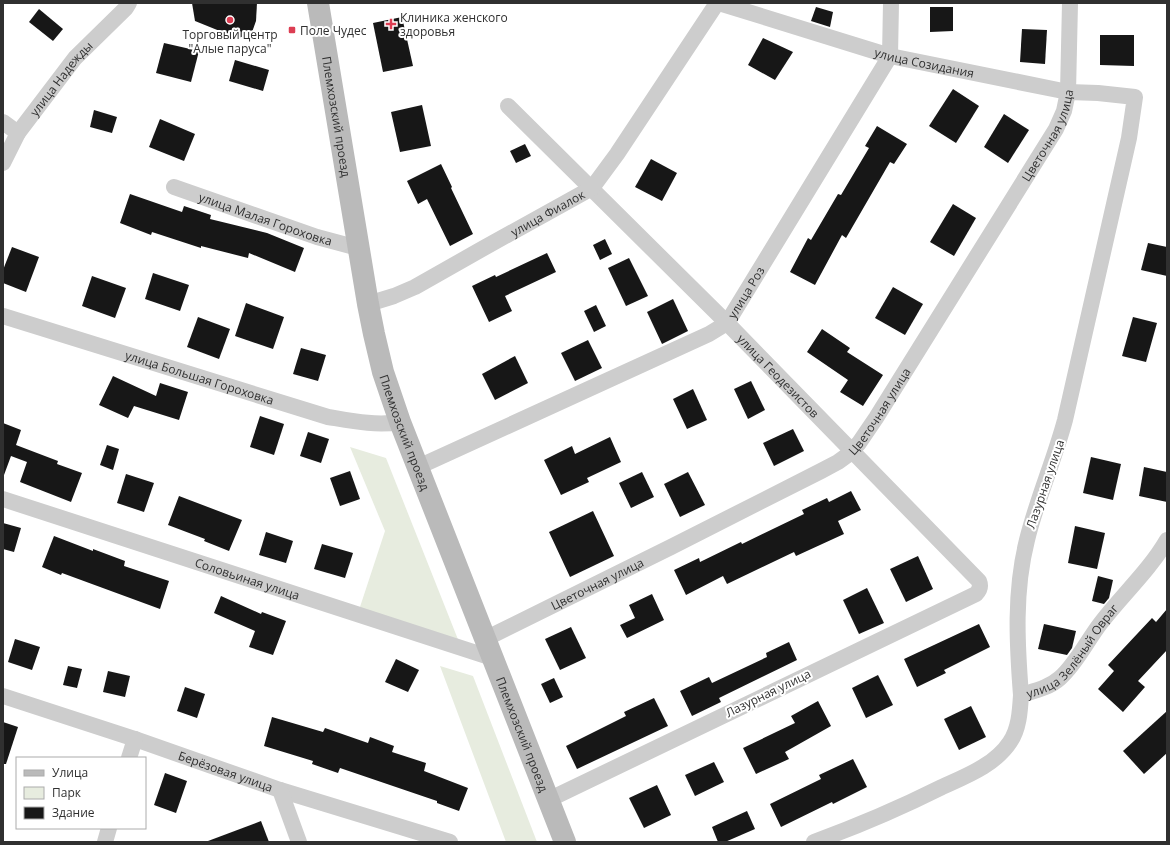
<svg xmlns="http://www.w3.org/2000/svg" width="1170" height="845" font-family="'Open Sans',sans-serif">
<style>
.green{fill:#e7ecdf}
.building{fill:#171717}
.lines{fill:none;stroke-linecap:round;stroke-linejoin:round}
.street{stroke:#cdcdcd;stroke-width:16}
.secondary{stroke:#bababa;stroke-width:22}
.poi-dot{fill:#dc3e53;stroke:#fff;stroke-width:1.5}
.labels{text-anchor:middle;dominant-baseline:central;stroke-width:4;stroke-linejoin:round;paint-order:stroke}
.poi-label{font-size:12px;fill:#303030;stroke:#fff;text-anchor:start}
.street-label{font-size:12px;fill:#303030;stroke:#fff}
</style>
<rect width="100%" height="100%" fill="#fff"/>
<g class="green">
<path d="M350,447L386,458L461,647L358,613L385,531Z"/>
<path d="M440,666L473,676L537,842H506Z"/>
</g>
<g class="building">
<path d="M192,3H257L256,21L251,35L237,38L195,21Z"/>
<path d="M816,7L833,12L830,27L811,21Z"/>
<path d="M930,7H953V31L930,32Z"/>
<path d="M39,9L63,29L53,41L29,22Z"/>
<path d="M402,17L413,66L383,72L373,23Z"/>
<path d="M1022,29L1047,30L1045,64L1020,62Z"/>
<path d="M1100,35H1134V66L1100,65Z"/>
<path d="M763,38L793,52L775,80L748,65Z"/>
<path d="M164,43L199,51L191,82L156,73Z"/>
<path d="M235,60L269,70L263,91L229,81Z"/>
<path d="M953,89L979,106L956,143L929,126Z"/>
<path d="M422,105L431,146L400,152L391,112Z"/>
<path d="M94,110L117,117L112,133L90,127Z"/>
<path d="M1004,114L1029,130L1008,163L984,147Z"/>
<path d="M160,119L195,134L184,161L149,147Z"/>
<path d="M877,126L907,144L894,164L890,162L846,238L842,235L815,285L790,272L808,238L811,240L838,194L841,195L869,148L865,146Z"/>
<path d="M525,144L531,156L516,163L510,151Z"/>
<path d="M651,159L677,173L662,201L635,187Z"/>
<path d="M441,164L452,187L451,188L473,234L450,246L427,199L418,204L407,181Z"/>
<path d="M130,194L182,212L184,206L211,215L210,219L267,233L304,248L295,272L249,253L248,258L201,246V248L152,232L151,235L120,223Z"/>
<path d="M953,204L976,218L954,256L930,242Z"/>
<path d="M605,239L612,254L600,260L593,245Z"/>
<path d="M1148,243L1167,247V276L1141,270Z"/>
<path d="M12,247L39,257L26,292L3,283V270Z"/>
<path d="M547,253L556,272L505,296L512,311L489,322L472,286L495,275L496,277Z"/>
<path d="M629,258L648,296L626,306L608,268Z"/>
<path d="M153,273L189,285L180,311L145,299Z"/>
<path d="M92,276L126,288L115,318L82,306Z"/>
<path d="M893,287L923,304L905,335L875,318Z"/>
<path d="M673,299L688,331L662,344L647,312Z"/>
<path d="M246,303L284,317L273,349L235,336Z"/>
<path d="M596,305L606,326L594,332L584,311Z"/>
<path d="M198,317L230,329L219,359L187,347Z"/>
<path d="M1133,317L1157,323L1146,362L1122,356Z"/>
<path d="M822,329L850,348L847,352L883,375L863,406L840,392L848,380L807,352Z"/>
<path d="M588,340L602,368L575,381L561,353Z"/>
<path d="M301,348L326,355L318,381L293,374Z"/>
<path d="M515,356L528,383L495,400L482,374Z"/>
<path d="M113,376L156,396L160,383L188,392L179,420L134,406L128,418L99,405Z"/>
<path d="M751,381L765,410L748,419L734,389Z"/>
<path d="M693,389L707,420L687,429L673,399Z"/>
<path d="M260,416L284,424L274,455L250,447Z"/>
<path d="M3,423L21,430L16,445L58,461L57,464L82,473L71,502L20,482L27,462L11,456L4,475H3Z"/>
<path d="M793,429L804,451L774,466L763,443Z"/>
<path d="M308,432L329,439L321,463L300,456Z"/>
<path d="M610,437L621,462L587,478L589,482L561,495L544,460L572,446L575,454Z"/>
<path d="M107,445L119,449L113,470L100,465Z"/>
<path d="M1091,457L1121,464L1113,500L1083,493Z"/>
<path d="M1144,467L1167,472V502L1139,496Z"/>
<path d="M350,471L360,499L340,506L330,478Z"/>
<path d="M642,472L654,497L631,508L619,483Z"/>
<path d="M688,472L705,505L680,517L664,484Z"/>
<path d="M126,474L154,483L144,512L117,503Z"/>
<path d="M851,491L861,510L838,521L844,534L796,556L794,552L727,584L723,576L686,595L674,570L699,558L700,562L741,542L742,544L804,514L802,510L827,498L829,502Z"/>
<path d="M179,496L242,520L229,551L204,541L205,539L168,525Z"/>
<path d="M593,511L614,556L570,577L549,532Z"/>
<path d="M3,523L21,528L14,552L3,549Z"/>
<path d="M1075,526L1105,533L1097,569L1068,563Z"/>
<path d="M266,532L293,541L286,563L259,555Z"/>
<path d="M54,536L93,551V549L125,561L124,566L169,581L160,609L62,573L61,575L42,567Z"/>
<path d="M322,544L353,553L345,578L314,569Z"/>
<path d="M918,556L933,589L906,602L890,569Z"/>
<path d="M1098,576L1113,580L1109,598L1104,604L1092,601Z"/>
<path d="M867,588L884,623L859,634L843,600Z"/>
<path d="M652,594L664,620L627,638L620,625L635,618L629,605Z"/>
<path d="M221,596L261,614L262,612L286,621L273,655L249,647L255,631L214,613Z"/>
<path d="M1167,609V650L1138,681L1145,687L1123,712L1098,689L1114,671L1108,665L1152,618L1156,622Z"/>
<path d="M979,624L990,647L944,670L946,673L917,687L904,659Z"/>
<path d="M1044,624L1076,631L1072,648L1067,655L1038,649Z"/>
<path d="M571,627L586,658L560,670L545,639Z"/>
<path d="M15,639L40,647L32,670L8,662Z"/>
<path d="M789,642L797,660L719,698L721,702L692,716L680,691L709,677L712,683L767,657L766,653Z"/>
<path d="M396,659L419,670L408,692L385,682Z"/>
<path d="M68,666L82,669L77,688L63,685Z"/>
<path d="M108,671L130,676L125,697L103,692Z"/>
<path d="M878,675L893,705L866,718L852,688Z"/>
<path d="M554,678L563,697L550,703L541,684Z"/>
<path d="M185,687L205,694L197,718L177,711Z"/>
<path d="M654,698L668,726L577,769L566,746L626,716L624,712Z"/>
<path d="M818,701L831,726L785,752L789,759L756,774L743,748L795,723L791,716Z"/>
<path d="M971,706L986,737L959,750L944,719Z"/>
<path d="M1167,711V753L1144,774L1123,751Z"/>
<path d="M272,717L323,732L325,728L368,743L370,737L394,746L392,752L426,763L424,771L468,788L459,811L437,803V801L340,768L338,773L312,764L313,761L264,746Z"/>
<path d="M3,722L18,727L6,764H3Z"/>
<path d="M853,759L867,787L833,804L832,802L781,827L770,804L821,779L819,775Z"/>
<path d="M714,762L724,782L695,796L685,775Z"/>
<path d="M165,773L187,781L176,813L154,805Z"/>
<path d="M657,785L671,815L644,828L629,798Z"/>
<path d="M747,811L755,829L725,842H718L712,827Z"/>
<path d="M261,821L269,842H208V841Z"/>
</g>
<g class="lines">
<g class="street">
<path id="s1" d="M719,3L890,56L1068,92L1098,93L1135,97L1129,138L1065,420C1054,461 1037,499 1027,540C1014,591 1017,644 1021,695C1020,711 1019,729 1010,742C995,765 966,776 942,787C900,808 858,826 814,842"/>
<path id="s2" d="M508,106L727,323L979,581C981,586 980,590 976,594L548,800"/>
<path d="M3,122L18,133"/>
<path id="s3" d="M3,163L18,133L75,58L126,8L129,3"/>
<path id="s4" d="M174,187L317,237L358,248"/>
<path id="s5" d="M368,304L394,296L415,287L482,249L592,188L617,154L717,3"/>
<path id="s6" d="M3,316L328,417C352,421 376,426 400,422"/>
<path id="s7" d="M418,467L709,334L727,323L890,56L891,3"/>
<path id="s8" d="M3,499L492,658"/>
<path id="s9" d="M485,639L671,547L821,471L838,462L849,454L859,443L876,418L1056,129L1064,111L1068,92L1070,3"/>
<path id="s10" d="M1021,695C1034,691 1049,688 1060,678C1076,664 1087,641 1100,624C1122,595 1149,571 1167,540"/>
<path id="s11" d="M3,696L135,739L280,790L450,842"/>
<path d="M129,758L135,739"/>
<path d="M280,790L299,842"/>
<path d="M105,842L109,828"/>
</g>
<path class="secondary" id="s12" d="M318,3L368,304L374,334L383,372L400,422L565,842"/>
</g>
<g class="poi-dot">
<circle cx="230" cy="20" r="4"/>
<path d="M389 18h4v4h4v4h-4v4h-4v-4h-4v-4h4z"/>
<rect x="288" y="26" width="8" height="8" rx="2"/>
</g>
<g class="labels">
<g class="poi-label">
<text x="400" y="17">Клиника женского<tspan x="400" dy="14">здоровья</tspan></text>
<text x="300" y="30">Поле Чудес</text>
<text x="230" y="34" text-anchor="middle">Торговый центр<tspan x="230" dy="14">"Алые паруса"</tspan></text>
</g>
<g class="street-label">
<text stroke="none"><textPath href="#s1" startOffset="214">улица Созидания</textPath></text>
<text stroke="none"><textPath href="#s3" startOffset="103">улица Надежды</textPath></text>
<text stroke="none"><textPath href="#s12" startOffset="115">Племхозский проезд</textPath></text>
<text stroke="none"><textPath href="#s9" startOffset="785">Цветочная улица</textPath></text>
<text stroke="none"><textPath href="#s5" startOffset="202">улица Фиалок</textPath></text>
<text stroke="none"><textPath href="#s4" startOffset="97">улица Малая Гороховка</textPath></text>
<text stroke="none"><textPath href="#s7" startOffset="377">улица Роз</textPath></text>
<text stroke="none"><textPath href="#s2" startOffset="382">улица Геодезистов</textPath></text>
<text stroke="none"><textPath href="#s6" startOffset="206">улица Большая Гороховка</textPath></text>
<text stroke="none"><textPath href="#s9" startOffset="461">Цветочная улица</textPath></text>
<text stroke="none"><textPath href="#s12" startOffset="439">Племхозский проезд</textPath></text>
<text transform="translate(1045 484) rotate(-71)">Лазурная улица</text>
<text stroke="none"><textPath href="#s8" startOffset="257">Соловьиная улица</textPath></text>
<text stroke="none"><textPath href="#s9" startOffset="125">Цветочная улица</textPath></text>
<text stroke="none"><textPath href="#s10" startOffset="70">улица Зелёный Овраг</textPath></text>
<text transform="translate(768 693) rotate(-26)">Лазурная улица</text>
<text stroke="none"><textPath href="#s12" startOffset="763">Племхозский проезд</textPath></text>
<text stroke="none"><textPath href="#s11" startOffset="235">Берёзовая улица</textPath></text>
</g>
</g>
<rect width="1170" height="845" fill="none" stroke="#303030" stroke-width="8"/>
<rect x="16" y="757" width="130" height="72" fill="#ffffff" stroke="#acacac"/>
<rect x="24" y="770" width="20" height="6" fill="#bababa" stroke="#acacac"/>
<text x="52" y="777" font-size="12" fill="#303030">Улица</text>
<rect x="24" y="787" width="20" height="12" fill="#e7ecdf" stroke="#acacac"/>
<text x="52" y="797" font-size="12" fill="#303030">Парк</text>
<rect x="24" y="807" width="20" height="12" fill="#171717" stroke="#acacac"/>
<text x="52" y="817" font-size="12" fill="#303030">Здание</text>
</svg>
